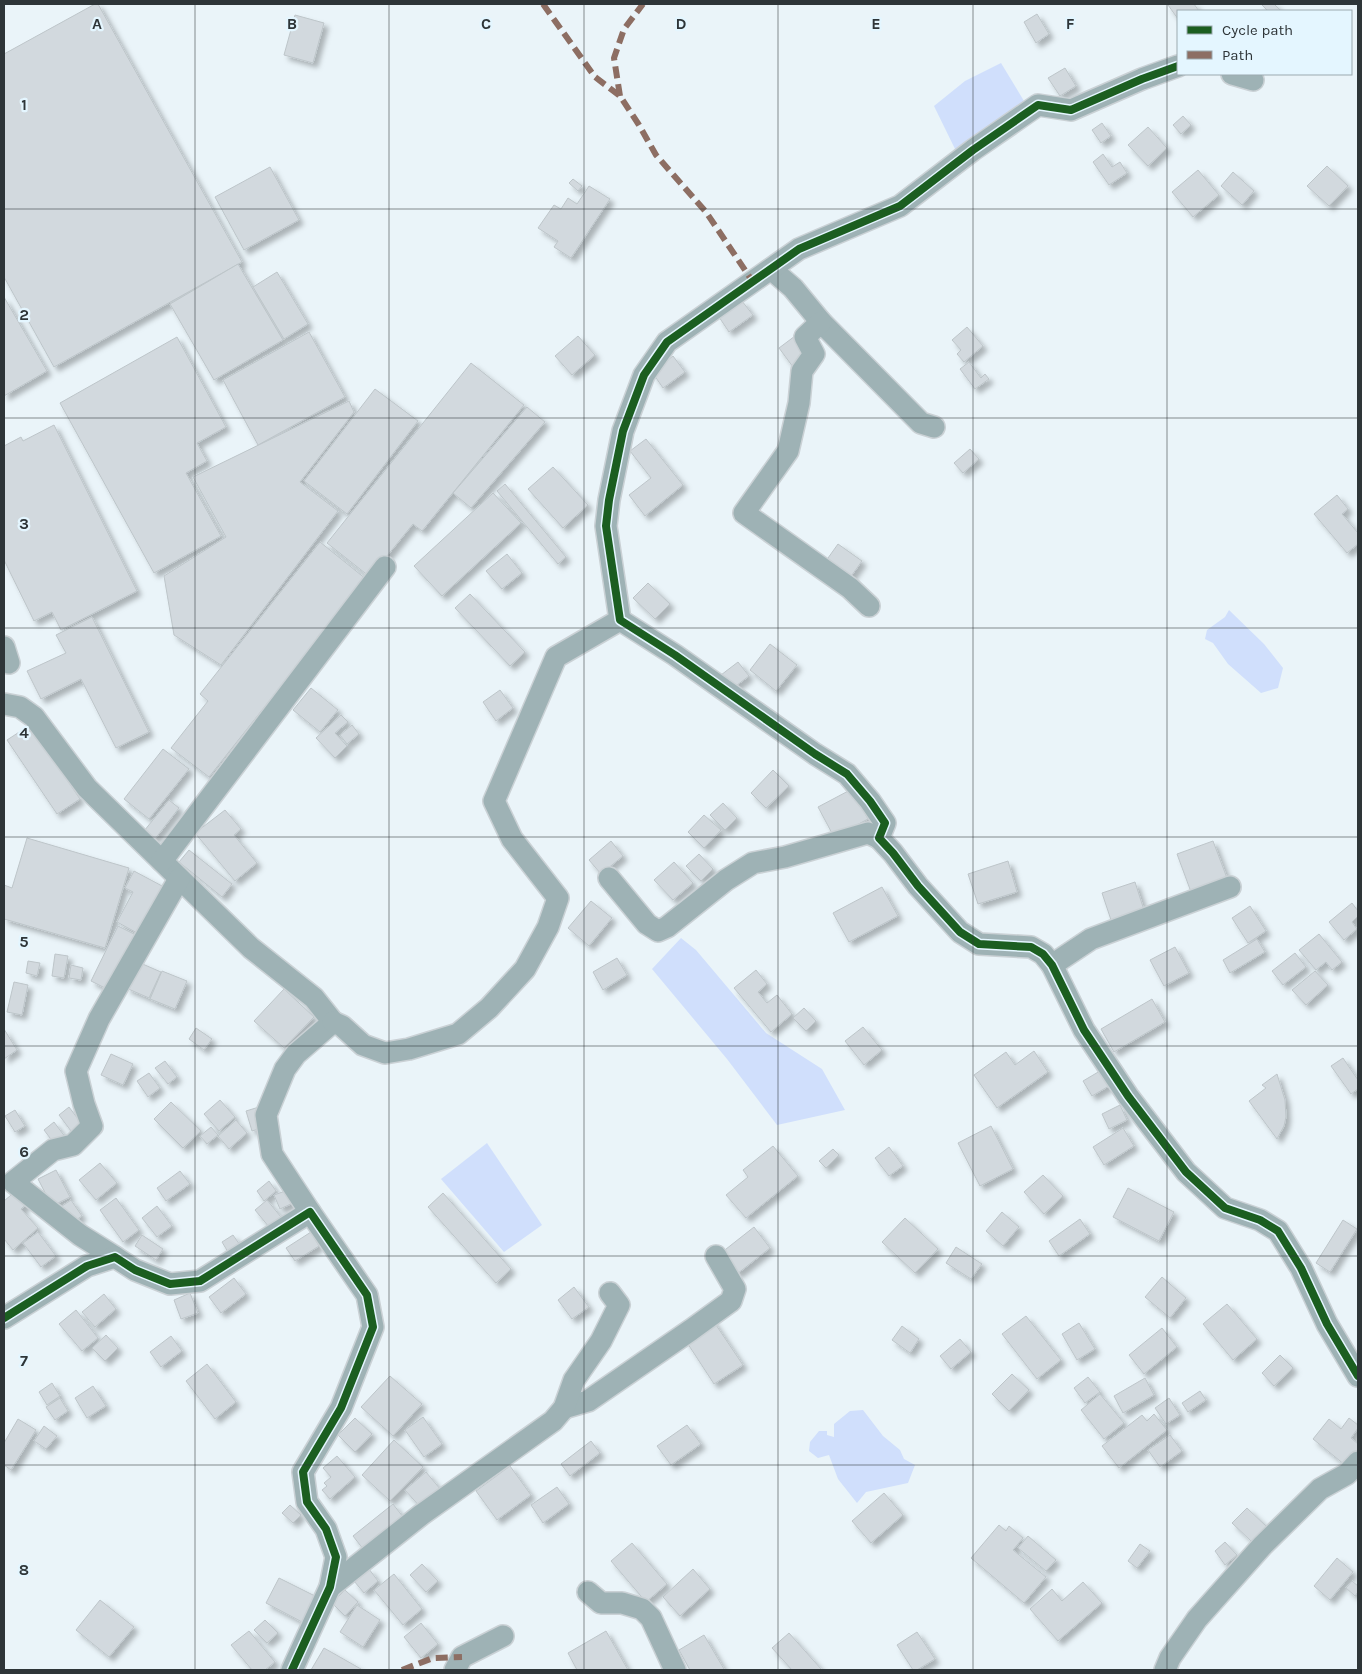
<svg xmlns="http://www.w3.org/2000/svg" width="1362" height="1674" font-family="Karla,sans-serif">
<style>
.water{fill:#d0dffc}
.building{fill:#d2d9de;stroke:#bdc5c9;filter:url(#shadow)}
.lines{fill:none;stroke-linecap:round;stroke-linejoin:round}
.street-casing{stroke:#cad1d5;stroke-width:24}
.street{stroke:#9eb2b5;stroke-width:21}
.quiet{stroke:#8d6e63;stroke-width:6;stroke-dasharray:12 6;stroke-linecap:butt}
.cycleway-casing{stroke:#e4f6ff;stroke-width:11}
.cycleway{stroke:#1b5e20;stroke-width:8}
.grid{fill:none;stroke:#2e3538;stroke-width:1;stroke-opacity:0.55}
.grid-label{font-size:16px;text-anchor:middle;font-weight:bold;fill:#2e3538;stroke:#e4f6ff;stroke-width:4.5;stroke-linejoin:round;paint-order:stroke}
</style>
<defs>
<filter id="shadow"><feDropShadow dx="4.5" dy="4.5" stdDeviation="2.5" flood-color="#0004"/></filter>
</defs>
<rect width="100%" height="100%" fill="#eaf4f9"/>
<g class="water">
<path d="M1001,63L1027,106L956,151L934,106L965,81Z"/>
<path d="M1229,610L1264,644L1283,668L1278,688L1261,693L1228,664L1213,643L1205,639L1207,630L1225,617Z"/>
<path d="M681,938L696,950L766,1033L822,1069L845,1110L777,1125L727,1059L652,969Z"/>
<path d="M487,1143L542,1225L504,1252L441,1179Z"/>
<path d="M863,1410L883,1436L900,1450L904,1459L915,1465L908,1483L866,1492L857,1503L838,1479L829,1455L818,1458L809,1451L810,1442L819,1431H827V1435L834,1437V1424L850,1411Z"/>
</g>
<g class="building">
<path d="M95,4H98L242,262L54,367L4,277V54Z"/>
<path d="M1170,4H1194L1199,11H1178V19L1168,5Z"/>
<path d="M1261,4H1274L1281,11H1268Z"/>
<path d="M1037,14L1049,34L1036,43L1024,22Z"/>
<path d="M295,15L324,23L313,63L284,55Z"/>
<path d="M1065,68L1076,86L1060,96L1048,78Z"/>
<path d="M1183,116L1191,125L1181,134L1173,125Z"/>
<path d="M1102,123L1111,136L1101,143L1092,130Z"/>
<path d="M1148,127L1167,148L1148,166L1128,145Z"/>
<path d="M1103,154L1112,167L1120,162L1127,173L1109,185L1093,162Z"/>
<path d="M1327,166L1348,186L1329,206L1307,186Z"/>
<path d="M270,167L299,220L244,250L215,197Z"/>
<path d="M1198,170L1219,195L1193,217L1172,192Z"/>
<path d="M1233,172L1254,191L1242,205L1221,186Z"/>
<path d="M573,179L582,186L578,191L569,183Z"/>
<path d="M589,186L610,199L571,258L554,247L558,241L538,228L554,205L561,209L568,198L577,204Z"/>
<path d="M238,264L283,340L214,380L170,304Z"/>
<path d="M277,272L308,324L284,339L253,287Z"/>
<path d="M4,297L47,371L4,396Z"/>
<path d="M742,301L753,315L729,332L719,317Z"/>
<path d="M967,327L983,346L964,362L957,354L961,350L952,340Z"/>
<path d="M309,332L345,397L258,445L223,380Z"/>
<path d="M578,336L595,355L572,375L555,356Z"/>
<path d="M795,336L809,355L793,367L779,348Z"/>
<path d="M177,337L226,427L197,443L207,461L186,473L221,536L154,573L60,403Z"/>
<path d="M673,356L685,372L663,388L652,372Z"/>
<path d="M969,362L981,378L985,374L989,379L975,389L960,369Z"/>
<path d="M471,363L524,405L422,531L413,524L370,577L327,543Z"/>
<path d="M375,389L418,421L347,514L304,481Z"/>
<path d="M349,401L354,412L300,482L338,511L221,665L174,635L164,576L226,537L193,477Z"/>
<path d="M527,407L545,422L471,508L453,493Z"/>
<path d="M54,425L137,591L61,630L52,612L34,621L4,560V446L21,437L23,441Z"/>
<path d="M646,439L683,485L645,516L629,495L651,478L630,451Z"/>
<path d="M970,449L979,459L963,473L954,463Z"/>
<path d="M553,467L588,505L563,528L528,489Z"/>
<path d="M505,484L566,557L558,564L497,491Z"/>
<path d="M493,493L521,523L442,596L414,566Z"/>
<path d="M1337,495L1348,509L1342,514L1358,533V544L1347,553L1314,514Z"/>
<path d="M320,542L366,579L209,777L171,748L208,701L200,694Z"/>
<path d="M838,544L862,561L847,582L823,565Z"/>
<path d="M507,554L522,573L502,589L486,571Z"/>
<path d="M648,583L670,604L655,619L633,598Z"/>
<path d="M470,594L525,652L510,666L455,608Z"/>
<path d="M92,617L149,732L116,748L81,679L41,699L27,671L66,653L56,635Z"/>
<path d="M770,644L797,665L776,691L750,670Z"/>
<path d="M738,662L749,676L732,689L721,675Z"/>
<path d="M311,688L338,710L320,732L293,710Z"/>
<path d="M500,690L513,708L496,721L483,702Z"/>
<path d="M341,715L348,722L335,733L347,746L335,758L316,738Z"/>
<path d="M30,725L80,799L57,814L7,740Z"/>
<path d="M352,725L359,734L347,744L340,735Z"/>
<path d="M163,749L189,769L149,819L124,799Z"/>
<path d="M773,770L789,786L766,808L751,793Z"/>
<path d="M852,789L868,819L834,837L818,807Z"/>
<path d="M169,800L179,808L155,839L144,831Z"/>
<path d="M723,803L737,818L725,830L710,815Z"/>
<path d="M225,810L241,829L234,835L257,863L235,881L195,833Z"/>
<path d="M704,815L721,830L704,848L688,832Z"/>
<path d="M27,838L129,868L105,948L4,919V885L12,888Z"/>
<path d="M611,841L623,856L601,874L589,860Z"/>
<path d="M1213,841L1227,878L1191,892L1177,854Z"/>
<path d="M189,850L232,884L222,897L179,862Z"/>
<path d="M699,854L713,869L701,881L686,866Z"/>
<path d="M1008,861L1017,892L978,904L968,874Z"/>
<path d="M674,862L693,883L673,900L654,880Z"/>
<path d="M134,871L164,887L139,934L117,922L133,892L125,888Z"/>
<path d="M1135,882L1144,910L1111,920L1102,893Z"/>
<path d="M882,887L898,916L849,942L833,913Z"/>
<path d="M591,901L612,918L589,946L568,928Z"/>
<path d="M1352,903L1358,911V916L1352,922L1357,929L1344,940L1329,922Z"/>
<path d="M1250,906L1266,931L1248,943L1232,918Z"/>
<path d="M118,926L136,935L109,990L91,981Z"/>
<path d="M1319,934L1342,962L1332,970L1326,962L1316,970L1299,950Z"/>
<path d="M1257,939L1265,952L1230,973L1223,960Z"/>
<path d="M1175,947L1189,973L1164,986L1150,960Z"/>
<path d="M1295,953L1306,967L1283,985L1272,971Z"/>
<path d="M55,954L68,956L64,978L52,976Z"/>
<path d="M617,958L627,975L603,990L593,972Z"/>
<path d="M28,961L40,963L37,976L26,973Z"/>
<path d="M138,962L161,972L149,998L126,988Z"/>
<path d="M71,965L83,968L81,980L69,978Z"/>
<path d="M756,970L767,984L758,992L767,1003L777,995L792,1014L771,1032L734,988Z"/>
<path d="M162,971L187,981L175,1009L150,999Z"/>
<path d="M1315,971L1328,985L1306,1005L1292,990Z"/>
<path d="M14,982L28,985L22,1015L7,1012Z"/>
<path d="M284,989L314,1017L284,1048L254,1021Z"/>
<path d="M1152,999L1165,1022L1114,1052L1101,1029Z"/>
<path d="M804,1008L816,1021L806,1031L793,1018Z"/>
<path d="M863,1027L882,1050L864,1065L845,1041Z"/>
<path d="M196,1028L212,1039L204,1050L189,1039Z"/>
<path d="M4,1029L17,1050L4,1059Z"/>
<path d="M1034,1051L1048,1072L997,1108L974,1075L1006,1052L1015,1065Z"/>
<path d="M111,1054L133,1064L123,1085L101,1075Z"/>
<path d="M1343,1058L1358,1080V1089L1351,1094L1331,1066Z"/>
<path d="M165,1061L177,1077L168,1084L155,1068Z"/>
<path d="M1105,1068L1114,1083L1092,1096L1083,1081Z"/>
<path d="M149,1073L160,1088L148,1097L137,1081Z"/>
<path d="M1277,1074L1285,1100L1286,1117L1284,1126L1277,1139L1249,1101L1266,1088L1262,1085Z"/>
<path d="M220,1100L235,1117L219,1131L204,1114Z"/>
<path d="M171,1102L201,1131L183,1148L154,1119Z"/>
<path d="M1120,1105L1127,1120L1109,1129L1102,1114Z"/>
<path d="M69,1107L81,1123L71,1131L59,1115Z"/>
<path d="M259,1107L265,1127L252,1131L246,1111Z"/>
<path d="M15,1110L25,1126L15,1132L5,1116Z"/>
<path d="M236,1120L247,1133L229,1149L218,1136Z"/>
<path d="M54,1122L66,1138L56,1146L44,1130Z"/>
<path d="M991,1126L1013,1169L980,1186L958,1143Z"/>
<path d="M211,1127L218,1135L207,1144L200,1136Z"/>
<path d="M1123,1128L1134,1146L1104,1165L1093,1147Z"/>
<path d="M773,1146L798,1176L746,1218L726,1195L748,1177L743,1170Z"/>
<path d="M889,1147L903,1166L889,1176L875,1158Z"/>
<path d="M833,1149L839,1155L826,1168L819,1161Z"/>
<path d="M100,1163L117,1183L96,1200L79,1180Z"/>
<path d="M56,1170L70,1197L52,1206L38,1179Z"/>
<path d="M180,1171L190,1184L166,1201L157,1188Z"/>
<path d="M1043,1175L1063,1196L1044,1214L1024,1192Z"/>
<path d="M269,1181L276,1191L264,1201L257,1191Z"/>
<path d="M1128,1188L1174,1212L1159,1241L1113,1217Z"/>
<path d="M17,1190L28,1203L21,1209L38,1228L13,1250L4,1239V1201Z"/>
<path d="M288,1190L293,1203L280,1209L274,1195Z"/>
<path d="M443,1193L511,1269L496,1283L428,1207Z"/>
<path d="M116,1198L139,1230L123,1242L100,1210Z"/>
<path d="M71,1200L82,1216L70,1224L59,1208Z"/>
<path d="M267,1200L281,1217L269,1227L255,1210Z"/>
<path d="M157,1206L172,1226L157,1237L142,1218Z"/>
<path d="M1002,1212L1019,1227L1003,1246L986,1231Z"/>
<path d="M905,1218L938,1249L915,1273L882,1242Z"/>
<path d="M1080,1219L1090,1234L1059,1256L1049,1241Z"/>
<path d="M1343,1220L1357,1229L1330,1272L1316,1263Z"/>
<path d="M754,1227L770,1248L737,1274L721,1253Z"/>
<path d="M38,1232L56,1256L41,1267L23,1243Z"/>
<path d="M311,1232L319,1246L295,1261L286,1248Z"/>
<path d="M142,1235L163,1249L156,1260L135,1246Z"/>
<path d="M233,1235L240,1245L228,1252L222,1242Z"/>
<path d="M956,1247L982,1264L971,1279L946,1263Z"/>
<path d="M1162,1277L1186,1298L1170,1318L1145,1297Z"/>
<path d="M234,1278L246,1294L221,1313L209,1297Z"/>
<path d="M574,1287L589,1307L572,1319L558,1300Z"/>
<path d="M190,1293L198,1313L181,1319L174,1300Z"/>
<path d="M104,1294L116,1309L95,1327L82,1312Z"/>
<path d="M1227,1304L1257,1339L1233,1360L1203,1324Z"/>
<path d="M76,1310L98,1338L82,1351L59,1324Z"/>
<path d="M1026,1316L1061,1360L1037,1379L1002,1334Z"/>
<path d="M712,1319L743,1365L714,1384L684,1338Z"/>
<path d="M1079,1323L1095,1349L1077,1360L1062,1334Z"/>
<path d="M902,1326L919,1339L910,1353L892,1340Z"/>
<path d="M1162,1328L1177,1347L1144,1374L1129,1355Z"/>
<path d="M106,1335L118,1348L105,1361L92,1348Z"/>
<path d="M171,1336L182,1351L161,1367L150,1352Z"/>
<path d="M960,1339L971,1352L951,1369L940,1356Z"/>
<path d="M1280,1355L1293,1368L1274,1386L1262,1373Z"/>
<path d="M207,1364L236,1402L215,1419L186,1381Z"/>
<path d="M1012,1374L1029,1390L1009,1411L992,1394Z"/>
<path d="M390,1376L422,1404L393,1436L361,1407Z"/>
<path d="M1088,1377L1100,1392L1085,1403L1074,1388Z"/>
<path d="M1145,1378L1154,1395L1123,1413L1114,1396Z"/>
<path d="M52,1383L60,1396L47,1405L39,1392Z"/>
<path d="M93,1386L106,1406L87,1418L75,1398Z"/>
<path d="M1200,1391L1206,1400L1188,1412L1182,1403Z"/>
<path d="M1100,1394L1124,1423L1104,1439L1081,1410Z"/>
<path d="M60,1398L68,1411L55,1420L46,1407Z"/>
<path d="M1169,1398L1180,1415L1166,1424L1155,1408Z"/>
<path d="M1154,1414L1167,1430L1119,1468L1102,1446L1142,1415L1147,1421Z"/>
<path d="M423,1417L442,1444L424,1457L405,1430Z"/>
<path d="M355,1418L372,1434L355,1452L338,1435Z"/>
<path d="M1349,1418L1358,1425V1428L1351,1438L1358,1444V1449L1345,1465L1313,1439L1329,1419L1341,1429Z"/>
<path d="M18,1419L36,1430L11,1470L4,1465V1443Z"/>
<path d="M687,1425L701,1444L671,1465L657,1446Z"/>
<path d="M44,1426L57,1436L46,1449L34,1441Z"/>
<path d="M1170,1435L1182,1451L1160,1467L1148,1450Z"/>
<path d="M394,1440L423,1467L390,1501L362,1475Z"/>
<path d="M591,1441L600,1453L570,1476L561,1464Z"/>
<path d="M337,1456L355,1477L330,1499L322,1490L327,1486L324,1483L331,1477L323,1468Z"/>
<path d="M510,1466L531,1495L497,1520L476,1491Z"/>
<path d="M426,1472L441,1490L421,1508L405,1490Z"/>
<path d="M557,1487L569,1504L543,1523L531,1505Z"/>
<path d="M884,1493L903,1515L871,1543L852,1521Z"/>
<path d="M393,1504L407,1522L367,1554L353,1536Z"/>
<path d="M290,1505L301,1515L293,1523L282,1513Z"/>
<path d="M1247,1508L1266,1526L1251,1541L1232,1523Z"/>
<path d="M999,1525L1006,1531L1009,1526L1023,1538L1013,1550L1046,1577L1024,1603L971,1558Z"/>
<path d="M1028,1536L1056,1560L1046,1571L1018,1548Z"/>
<path d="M1225,1542L1237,1555L1225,1565L1215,1551Z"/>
<path d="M632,1543L667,1584L646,1602L611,1561Z"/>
<path d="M1140,1544L1150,1551L1137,1568L1128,1561Z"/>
<path d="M1337,1558L1353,1572L1330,1600L1314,1586Z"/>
<path d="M422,1564L438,1581L426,1592L410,1575Z"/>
<path d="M369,1569L378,1581L364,1593L354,1581Z"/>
<path d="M693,1569L710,1589L680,1616L663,1597Z"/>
<path d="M394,1574L422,1609L403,1625L374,1590Z"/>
<path d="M279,1578L317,1597L304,1623L266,1603Z"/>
<path d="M1352,1581L1358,1586V1592L1355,1596L1346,1588Z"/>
<path d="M1083,1582L1102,1603L1058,1641L1030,1609L1052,1589L1062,1601Z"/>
<path d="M345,1590L358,1602L345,1616L332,1603Z"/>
<path d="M100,1600L134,1627L109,1657L76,1630Z"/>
<path d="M357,1605L380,1620L363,1647L340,1632Z"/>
<path d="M265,1620L278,1633L267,1643L254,1630Z"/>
<path d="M421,1623L438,1644L421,1658L404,1637Z"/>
<path d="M249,1631L275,1662L265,1670H252L231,1645Z"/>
<path d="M606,1631L628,1670H577L568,1653Z"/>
<path d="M917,1632L935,1659L917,1670H913L897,1645Z"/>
<path d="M789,1633L822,1670H792L772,1648Z"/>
<path d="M704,1635L724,1669L722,1670H690L679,1650Z"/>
<path d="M324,1648L361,1669V1670H311Z"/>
</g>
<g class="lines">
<g class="street-casing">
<g id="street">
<path d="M1232,74L1253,80"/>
<path d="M771,269L793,288L821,322L921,423L934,427"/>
<path d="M821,322L805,337L814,354L802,371L799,403L788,451L744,513L850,588L869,606"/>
<path d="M620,620L675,655L815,754L847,774L870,801L885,823L879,838L893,853L918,886L960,932L979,944L1031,947L1043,954L1052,965L1084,1030L1128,1096L1186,1172L1225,1208L1260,1220L1278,1231L1301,1268L1327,1324L1358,1376"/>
<path d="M620,620L606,526L609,500L623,431L644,375L667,342L799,249L900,206L973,150L1038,105L1071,110L1142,79L1178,66"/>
<path d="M4,647L9,663"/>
<path d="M4,704L20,707L34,717L87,788L251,948L314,998L333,1022L296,1054L285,1069L266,1115L272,1154L310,1212"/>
<path d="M162,861L385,567"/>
<path d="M609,878L647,924L658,931L667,927L726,880L753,863L785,857L868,833L879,838"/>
<path d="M1052,965L1091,939L1230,887"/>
<path d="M333,1022L342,1026L363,1045L385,1053L409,1049L458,1034L489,1008L525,969L548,927L558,898L512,839L494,801L556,657L620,620"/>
<path d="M115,1257L80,1235L13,1182L53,1150L73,1145L92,1126L84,1104L76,1071L99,1019L179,879"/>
<path d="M4,1318L87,1266L115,1257L135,1270L170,1284L200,1281L310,1212L367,1295L373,1327L341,1408L303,1472L307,1502L326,1529L336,1557L330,1587L292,1670"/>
<path d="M564,1408L588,1401L691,1330L731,1301L735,1289L716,1256"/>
<path d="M330,1587L421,1515L553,1421L564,1408L574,1380L601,1341L619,1305L610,1293"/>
<path d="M588,1592L601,1603H622L642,1609L651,1618L675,1670"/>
<path d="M455,1670L462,1657L503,1636"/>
<path d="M1165,1670L1170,1658L1197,1619L1262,1546L1320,1489L1347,1474L1358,1462"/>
</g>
</g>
<use href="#street" class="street"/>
<g class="quiet">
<path d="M543,4L595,77L620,96L639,125L656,155L706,212L753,282"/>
<path d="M620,96L614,58L624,29L643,4"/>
<path d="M402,1670L433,1658L462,1657"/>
</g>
<g class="cycleway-casing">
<g id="cycleway">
<path d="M1178,66L1142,79L1071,110L1038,105L973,150L900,206L799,249L667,342L644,375L623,431L609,500L606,526L620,620L675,655L815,754L847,774L870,801L885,823L879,838L893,853L918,886L960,932L979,944L1031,947L1043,954L1052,965L1084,1030L1128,1096L1186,1172L1225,1208L1260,1220L1278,1231L1301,1268L1327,1324L1358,1376"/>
<path d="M4,1318L87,1266L115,1257L135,1270L170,1284L200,1281L310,1212L367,1295L373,1327L341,1408L303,1472L307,1502L326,1529L336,1557L330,1587L292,1670"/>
</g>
</g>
<use href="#cycleway" class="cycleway"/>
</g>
<path class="grid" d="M195,4V1670M389,4V1670M584,4V1670M778,4V1670M973,4V1670M1167,4V1670M4,209H1358M4,418H1358M4,628H1358M4,837H1358M4,1046H1358M4,1256H1358M4,1465H1358"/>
<g class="grid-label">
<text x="97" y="29">A</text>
<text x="292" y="29">B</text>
<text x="486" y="29">C</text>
<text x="681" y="29">D</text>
<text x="876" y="29">E</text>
<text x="1070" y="29">F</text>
<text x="24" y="110">1</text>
<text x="24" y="320">2</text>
<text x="24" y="529">3</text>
<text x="24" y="738">4</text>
<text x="24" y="947">5</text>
<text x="24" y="1157">6</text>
<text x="24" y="1366">7</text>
<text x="24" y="1575">8</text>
</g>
<rect width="1362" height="1674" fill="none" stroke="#2e3538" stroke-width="10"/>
<rect x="1177" y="10" width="175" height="65" fill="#e4f6ff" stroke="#9ba9af"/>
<rect x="1187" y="26" width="25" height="8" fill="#1b5e20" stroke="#9ba9af"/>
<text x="1222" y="35" font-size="15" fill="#2e3538">Cycle path</text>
<rect x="1187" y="51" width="25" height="8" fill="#8d6e63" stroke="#9ba9af"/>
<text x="1222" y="60" font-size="15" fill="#2e3538">Path</text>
</svg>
